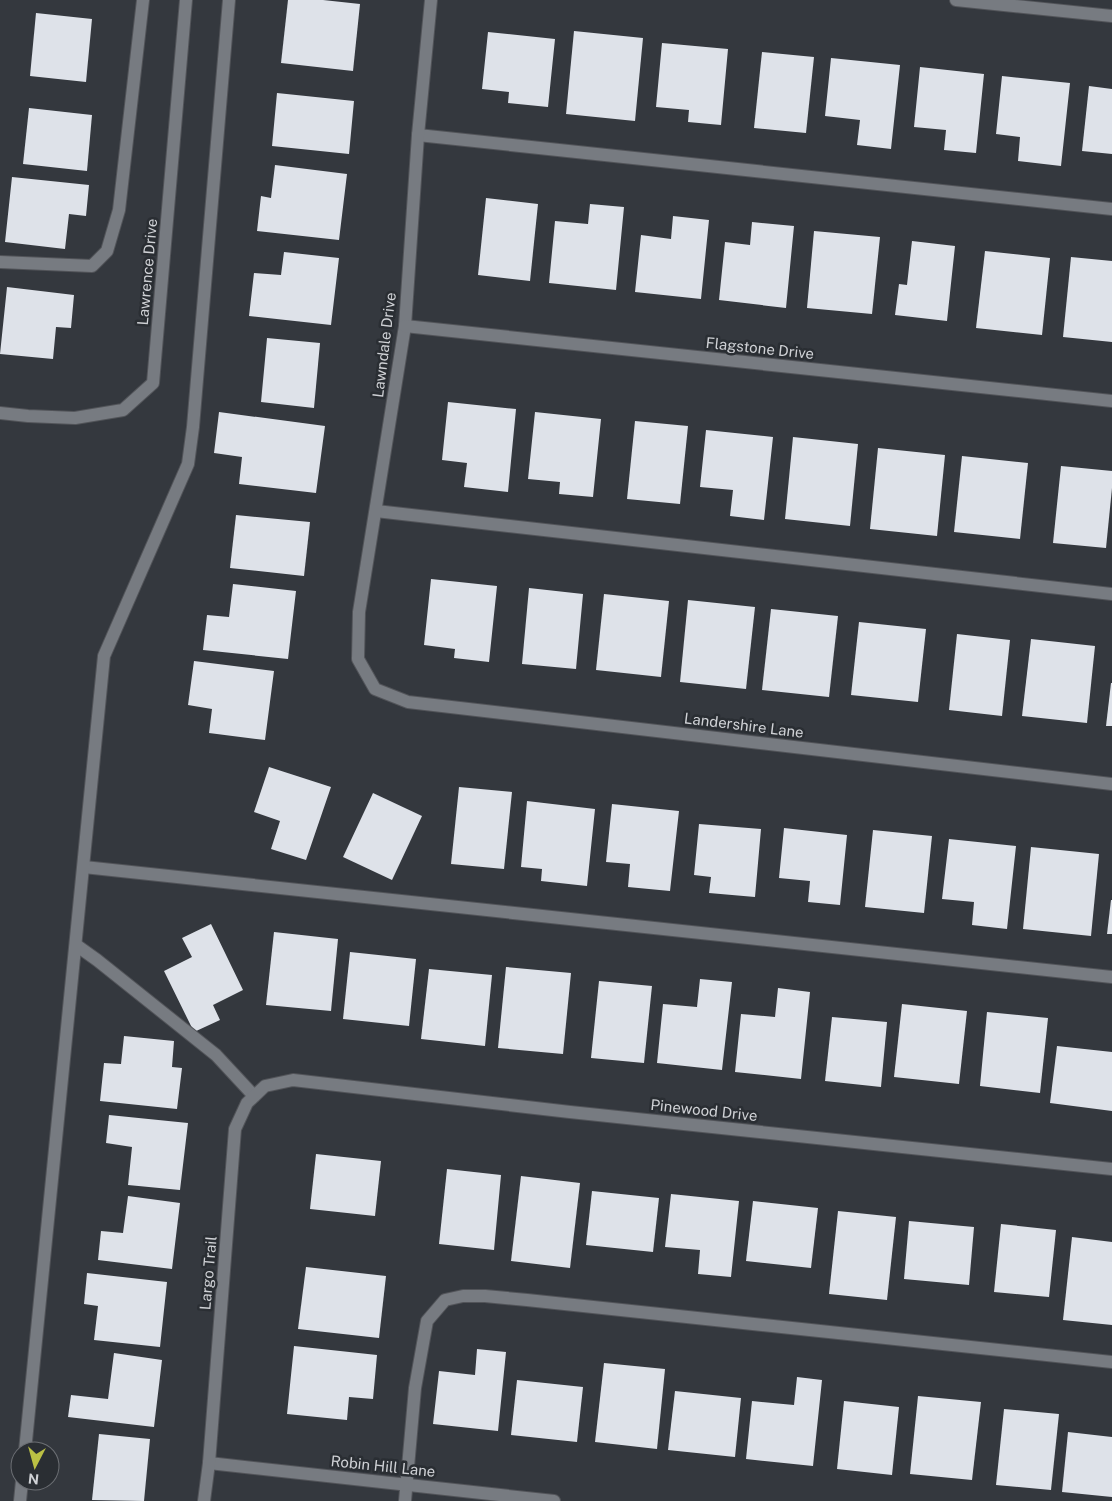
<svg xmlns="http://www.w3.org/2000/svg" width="1112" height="1501" font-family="'Public Sans',sans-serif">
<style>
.building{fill:#dee2e9}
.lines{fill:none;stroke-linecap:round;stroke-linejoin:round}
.lane-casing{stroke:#525459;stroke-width:14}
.street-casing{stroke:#525459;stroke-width:14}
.lane{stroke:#777b81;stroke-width:12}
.street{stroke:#777b81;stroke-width:12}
.labels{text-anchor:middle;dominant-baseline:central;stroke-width:5;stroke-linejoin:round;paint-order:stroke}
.street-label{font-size:15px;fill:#cfd1d5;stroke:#2a2e33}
</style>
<rect width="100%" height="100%" fill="#34383e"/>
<g class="building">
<path d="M288,0H323L360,4L353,71L281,63Z"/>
<path d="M36,13L92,19L86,82L30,76Z"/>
<path d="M574,31L643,38L635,121L566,114Z"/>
<path d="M488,32L555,39L548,107L508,103L509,92L482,89Z"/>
<path d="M662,43L728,49L721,125L688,122L689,110L656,107Z"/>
<path d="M762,52L814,57L806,133L754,128Z"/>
<path d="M831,58L900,65L891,149L857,145L860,120L825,116Z"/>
<path d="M920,67L984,74L976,153L944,150L946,130L914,127Z"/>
<path d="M1002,76L1070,83L1061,166L1018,161L1020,137L996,134Z"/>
<path d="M1089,86L1112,89V154L1082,151Z"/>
<path d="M277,93L354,101L349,154L272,146Z"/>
<path d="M29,108L92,115L87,171L23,164Z"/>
<path d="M275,165L347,174L339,240L257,231L261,196L271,198Z"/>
<path d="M12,177L89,185L86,216L69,214L65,249L5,242Z"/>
<path d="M486,198L538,204L530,281L478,275Z"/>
<path d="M590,204L624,207L616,290L549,283L555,221L588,224Z"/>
<path d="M673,216L709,220L701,299L635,292L641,235L671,239Z"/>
<path d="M752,222L794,226L786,308L719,300L725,242L750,245Z"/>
<path d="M814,231L880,237L872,314L807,308Z"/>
<path d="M912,241L955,246L947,321L895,315L899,284L907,285Z"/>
<path d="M985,251L1050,258L1042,335L976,328Z"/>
<path d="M284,252L339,258L331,325L249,316L254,273L281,275Z"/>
<path d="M1071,257L1112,261V342L1063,337Z"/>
<path d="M7,287L74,295L71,328L56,327L53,359L0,354Z"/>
<path d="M267,338L320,343L314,408L261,402Z"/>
<path d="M448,402L516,409L508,492L464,487L467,463L442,460Z"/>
<path d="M219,412L325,426L316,493L239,484L242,457L214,453Z"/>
<path d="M535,412L601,419L593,497L559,494L560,482L528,479Z"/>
<path d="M635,421L688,426L680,504L627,499Z"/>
<path d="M706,430L773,437L764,520L730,516L733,490L700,487Z"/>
<path d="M793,437L858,444L850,526L785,519Z"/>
<path d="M878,448L945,455L937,536L870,529Z"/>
<path d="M962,456L1028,463L1020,539L954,532Z"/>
<path d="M1061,466L1112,471V488L1106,548L1053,543Z"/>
<path d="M236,515L310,522L304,576L230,568Z"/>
<path d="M431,579L497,586L489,662L454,658L455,649L424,645Z"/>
<path d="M233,584L296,591L288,659L203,650L207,615L229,617Z"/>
<path d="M529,588L583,594L576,669L522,664Z"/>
<path d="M604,594L669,601L661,677L596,670Z"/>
<path d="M688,600L755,607L746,689L680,682Z"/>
<path d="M771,609L838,616L829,697L762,690Z"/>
<path d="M859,622L926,629L918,702L851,695Z"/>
<path d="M957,634L1010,640L1002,716L949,710Z"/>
<path d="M1031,639L1095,646L1087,723L1022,716Z"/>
<path d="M194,661L274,671L265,740L209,733L212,709L188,705Z"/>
<path d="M1111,683H1112V726H1106Z"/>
<path d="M269,767L331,787L306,860L271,849L280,821L254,812Z"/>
<path d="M459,787L512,792L504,869L451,864Z"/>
<path d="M373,793L422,816L392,880L343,857Z"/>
<path d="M527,801L595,809L587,886L541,881L542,869L521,867Z"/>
<path d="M612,804L679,811L670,891L628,887L630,864L606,862Z"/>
<path d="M699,824L761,829L755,897L709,893L711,877L694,875Z"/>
<path d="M784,828L847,835L840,905L808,902L810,881L779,878Z"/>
<path d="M873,830L932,836L924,913L865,907Z"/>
<path d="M949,839L1016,846L1007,929L972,925L974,902L942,899Z"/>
<path d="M1031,847L1099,854L1091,936L1023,929Z"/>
<path d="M1111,900H1112V934H1107Z"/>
<path d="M211,924L243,990L213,1005L220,1020L194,1032L164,971L192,957L182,938Z"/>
<path d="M274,932L338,939L331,1011L266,1005Z"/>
<path d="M350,952L416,959L409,1026L343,1019Z"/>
<path d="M506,967L571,973L563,1054L498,1048Z"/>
<path d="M429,969L492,975L485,1046L421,1039Z"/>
<path d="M700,979L732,982L722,1070L657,1063L663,1004L697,1007Z"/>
<path d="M599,981L652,986L644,1063L591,1058Z"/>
<path d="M778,988L810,992L801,1079L735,1072L741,1014L775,1017Z"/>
<path d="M902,1004L967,1011L959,1084L894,1077Z"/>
<path d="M987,1012L1048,1018L1040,1093L980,1086Z"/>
<path d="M832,1017L887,1022L881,1087L825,1081Z"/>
<path d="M124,1036L174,1041L172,1067L182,1068L177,1109L100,1101L104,1063L121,1064Z"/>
<path d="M1057,1046L1112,1052V1111L1050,1103Z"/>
<path d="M109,1115L188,1123L180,1190L128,1185L132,1147L106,1143Z"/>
<path d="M316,1154L381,1161L375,1216L310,1209Z"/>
<path d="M447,1169L501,1175L494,1250L439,1244Z"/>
<path d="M521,1176L580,1183L570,1268L511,1261Z"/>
<path d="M592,1191L659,1198L653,1252L586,1245Z"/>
<path d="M671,1194L739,1201L731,1277L698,1274L700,1250L665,1247Z"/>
<path d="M128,1196L180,1203L172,1269L98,1260L101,1231L123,1233Z"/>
<path d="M753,1201L818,1208L811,1268L746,1261Z"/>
<path d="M838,1211L896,1217L887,1300L829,1294Z"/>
<path d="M909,1221L974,1227L969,1285L904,1279Z"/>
<path d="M1001,1224L1056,1230L1049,1297L994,1292Z"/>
<path d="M1072,1237L1112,1242V1325L1063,1320Z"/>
<path d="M306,1267L386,1276L379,1338L298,1329Z"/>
<path d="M87,1273L167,1282L160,1347L94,1340L98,1306L84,1304Z"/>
<path d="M294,1346L377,1355L373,1399L349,1397L347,1420L287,1414Z"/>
<path d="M477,1349L506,1352L498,1431L433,1424L439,1371L475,1375Z"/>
<path d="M114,1353L162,1360L154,1427L68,1417L71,1395L108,1399Z"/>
<path d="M604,1363L665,1369L657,1449L595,1442Z"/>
<path d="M797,1377L822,1380L813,1466L746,1459L752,1401L794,1405Z"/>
<path d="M517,1380L583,1387L577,1442L511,1435Z"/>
<path d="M675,1391L741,1398L735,1457L668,1450Z"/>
<path d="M918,1396L981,1402L972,1480L910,1474Z"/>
<path d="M844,1401L899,1407L892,1475L837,1469Z"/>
<path d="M1004,1409L1059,1414L1051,1490L996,1485Z"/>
<path d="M1068,1432L1112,1437V1497L1062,1492Z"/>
<path d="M99,1434L150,1439L144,1501L92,1500Z"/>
</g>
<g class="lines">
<g class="lane-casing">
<g id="lane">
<path d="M418,135L1112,209"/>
<path d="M0,262L92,266L107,251L119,210L143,0"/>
<path d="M376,511L1112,594"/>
<path d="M84,867L1112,977"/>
<path d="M76,945L97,960L216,1055L254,1096"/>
<path d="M25,1451L104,656L188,464L193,427L229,0"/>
<path d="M20,1501L22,1481"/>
<path d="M405,1501L415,1388L427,1321L445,1300L463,1296H485L527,1300L1112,1362"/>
</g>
</g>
<g class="street-casing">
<g id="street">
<path d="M431,0L418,135L405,326L359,612L358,659L375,689L408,702L1112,784"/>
<path d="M956,0L1112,16"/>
<path d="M405,326L1112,401"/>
<path d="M0,413L28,416L75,418L123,410L153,383L186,0"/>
<path d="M209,1463L554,1501"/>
<path d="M204,1501L209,1463L235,1129L247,1103L265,1086L293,1080L570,1112L1112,1169"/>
</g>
</g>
<use href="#lane" class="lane"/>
<use href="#street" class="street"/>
</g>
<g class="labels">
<g class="street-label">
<text transform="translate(147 272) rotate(-85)">Lawrence Drive</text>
<text transform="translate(384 345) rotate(-83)">Lawndale Drive</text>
<text transform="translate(760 348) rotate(6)">Flagstone Drive</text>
<text transform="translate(744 725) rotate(7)">Landershire Lane</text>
<text transform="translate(704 1110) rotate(6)">Pinewood Drive</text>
<text transform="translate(208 1273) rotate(-85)">Largo Trail</text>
<text transform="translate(383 1466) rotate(6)">Robin Hill Lane</text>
</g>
</g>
<g transform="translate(35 1466) rotate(186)"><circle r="24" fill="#2a2e33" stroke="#6c6f74"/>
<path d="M0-4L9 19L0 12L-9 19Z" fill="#bbc044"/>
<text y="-8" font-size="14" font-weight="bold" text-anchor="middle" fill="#cfd1d5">N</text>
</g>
</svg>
